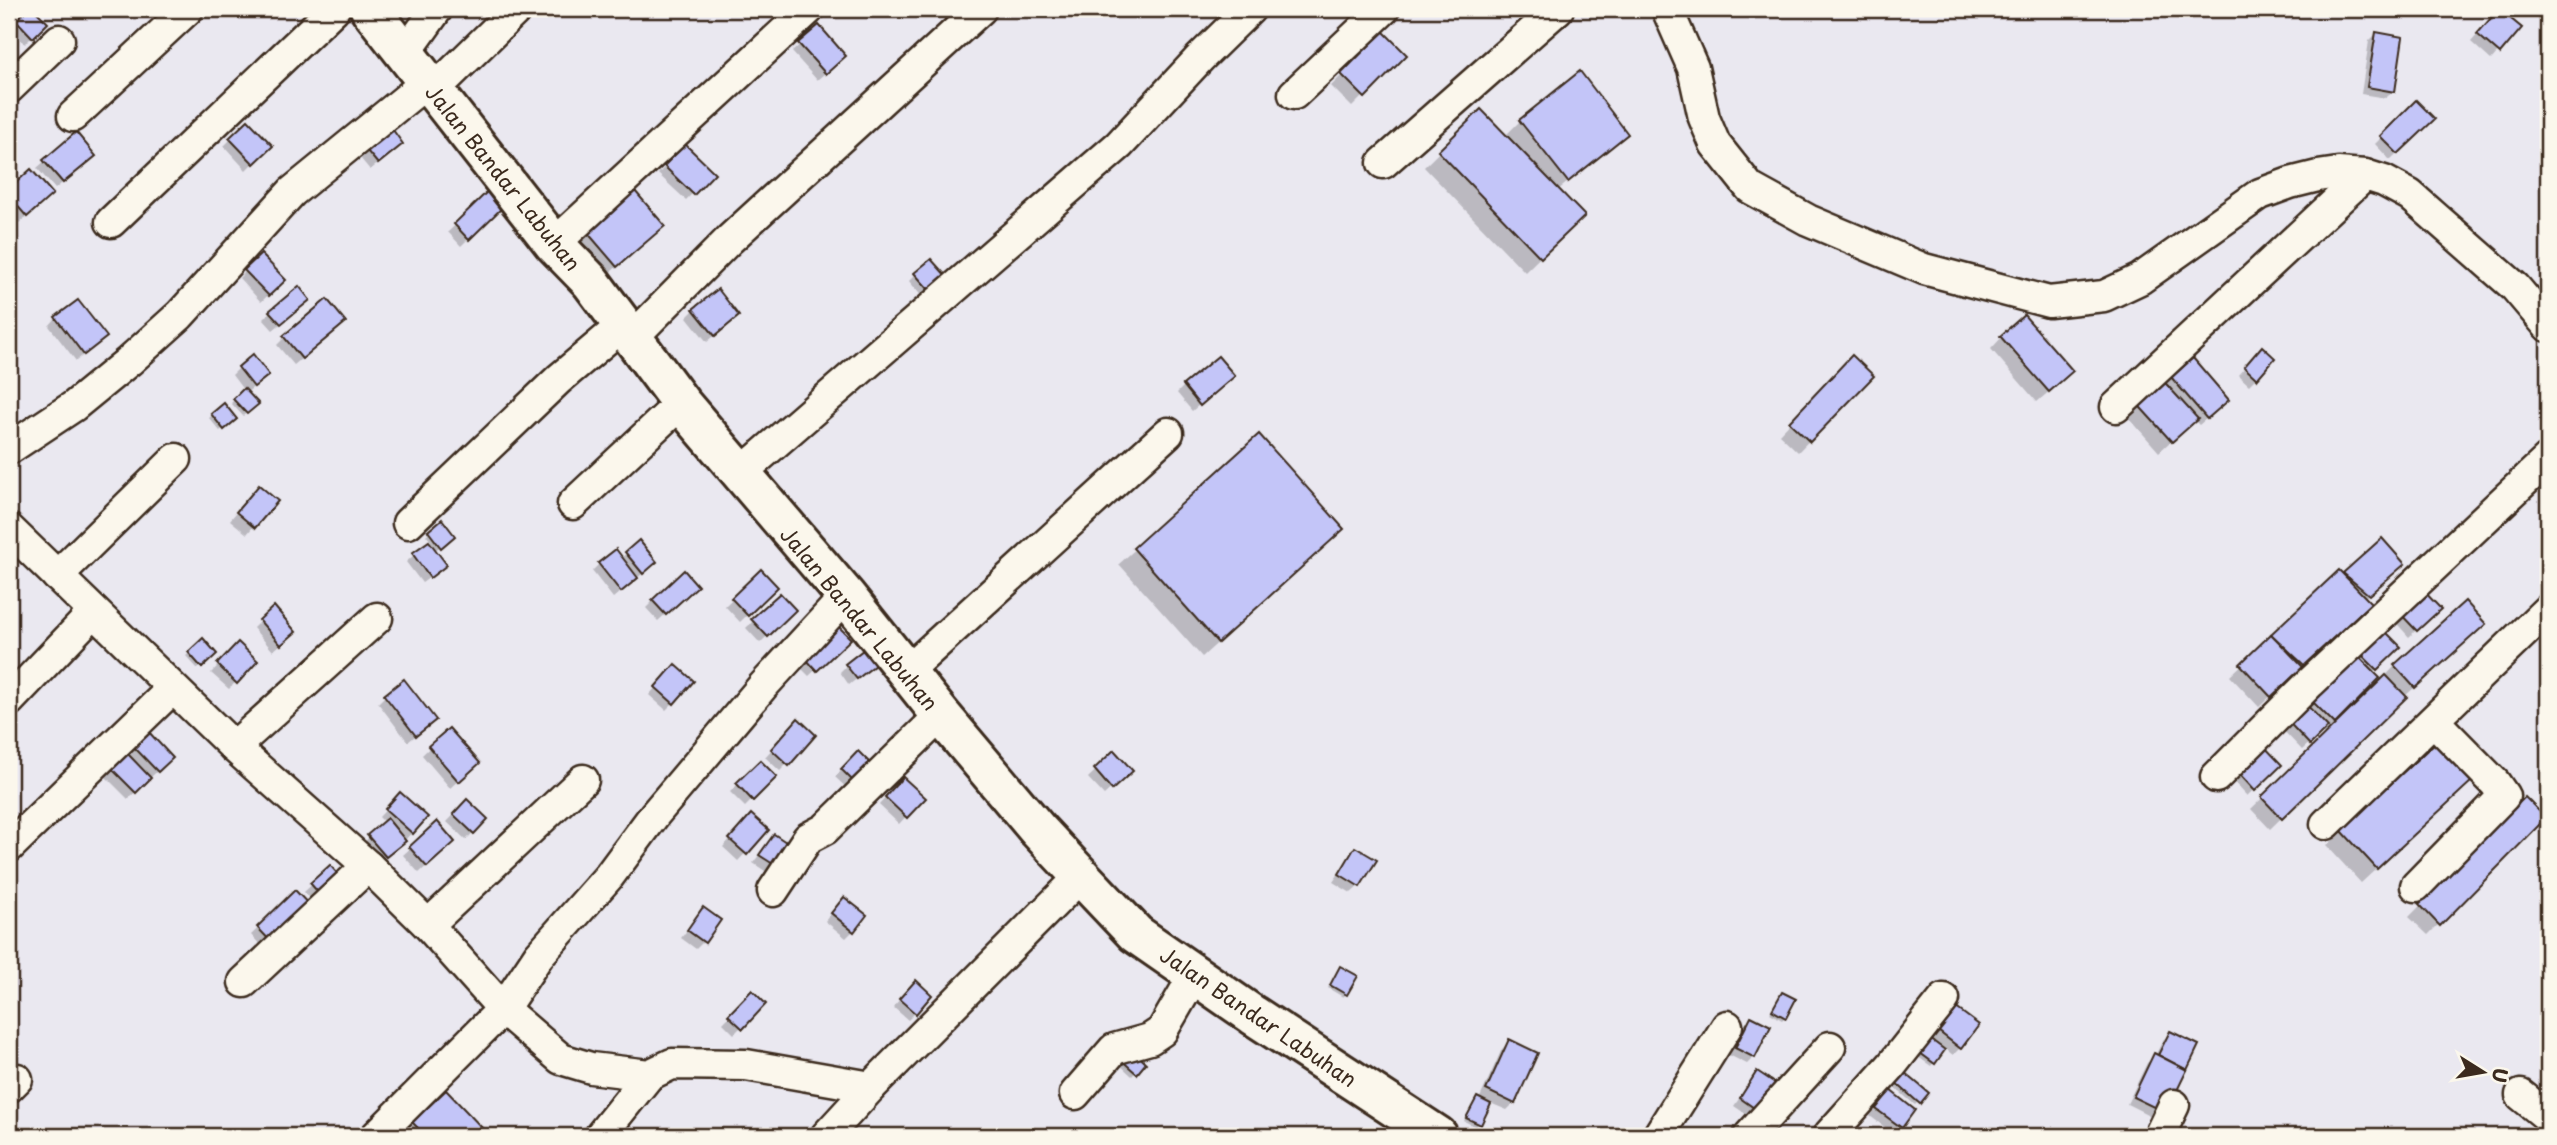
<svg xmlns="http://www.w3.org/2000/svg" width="2557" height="1145" font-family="'Playpen Sans',sans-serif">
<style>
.shadow{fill:#0003}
.building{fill:#c3c5f8;stroke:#3b2a1e;stroke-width:2}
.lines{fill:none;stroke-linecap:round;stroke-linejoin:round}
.minor-casing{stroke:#3b2a1e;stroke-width:35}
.major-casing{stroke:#3b2a1e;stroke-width:44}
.minor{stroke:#fbf7ec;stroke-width:30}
.major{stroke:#fbf7ec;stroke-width:38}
.labels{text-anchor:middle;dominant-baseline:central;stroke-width:7;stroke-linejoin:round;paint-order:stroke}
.street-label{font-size:21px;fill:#3b2a1e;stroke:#fbf7ec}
</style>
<rect width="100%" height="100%" fill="#eae8f0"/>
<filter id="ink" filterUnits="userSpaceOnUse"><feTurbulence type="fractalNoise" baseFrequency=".0143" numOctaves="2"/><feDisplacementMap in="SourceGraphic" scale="14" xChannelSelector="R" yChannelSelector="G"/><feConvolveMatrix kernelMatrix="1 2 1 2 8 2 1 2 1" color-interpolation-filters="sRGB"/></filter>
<g filter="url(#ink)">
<g class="shadow">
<path d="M30,9L46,23L25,44L10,29Z"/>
<path d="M2492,18L2498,52L2491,60L2471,42Z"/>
<path d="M819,27L837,63L817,80L792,52Z"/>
<path d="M1383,34L1404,55L1352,107L1331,86Z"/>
<path d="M2376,34L2393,91L2386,98L2361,94L2369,41Z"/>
<path d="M2416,103L2432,119L2390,160L2375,144Z"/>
<path d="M1481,111L1505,136L1520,121L1626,133L1611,148L1558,190L1582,216L1525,272L1424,167Z"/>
<path d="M248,122L270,146L246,170L224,146Z"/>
<path d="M685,146L712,173L686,200L658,174Z"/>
<path d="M394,151L370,170L361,159L368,152Z"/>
<path d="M45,161L86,163L55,189L37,168Z"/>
<path d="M31,171L44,201L19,223L9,211V191Z"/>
<path d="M491,191L504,204L461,246L448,232Z"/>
<path d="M589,234L651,237L605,277L578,245Z"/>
<path d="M261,256L284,280L261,302L239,278Z"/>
<path d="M916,274L945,277L923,298L909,281Z"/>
<path d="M2548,282V297L2541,289Z"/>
<path d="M301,307L273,330L263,319L270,312Z"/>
<path d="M694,310L730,323L707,342L687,317Z"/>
<path d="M56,318L97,344L76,361L49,326Z"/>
<path d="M337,329L294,365L277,345L284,338Z"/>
<path d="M2002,337L2060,382L2037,402L1991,349Z"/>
<path d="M2255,356L2256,378L2249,385L2238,375Z"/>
<path d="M1852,358L1872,376L1798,452L1779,434Z"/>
<path d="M239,368L260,382L246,393L256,404L243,416L231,403L244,391L232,375Z"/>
<path d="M2172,378L2220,407L2199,425L2194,420L2159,452L2122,410L2165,385Z"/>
<path d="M1225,383L1192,411L1177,393L1184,386Z"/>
<path d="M224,406L234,418L220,431L209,418Z"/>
<path d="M1259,437L1327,544L1202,657L1119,564Z"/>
<path d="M252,494L275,501L247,534L230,520Z"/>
<path d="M442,522L450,539L434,551L437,572L422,583L406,562L431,541L426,535Z"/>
<path d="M2382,540L2396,571L2364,598L2357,614L2259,707L2230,676L2339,572L2342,576Z"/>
<path d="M638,543L648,569L613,598L592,571L599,564L621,558Z"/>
<path d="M761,571L776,587L740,622L725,606Z"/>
<path d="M696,586L658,621L646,608L653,601Z"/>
<path d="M780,595L794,610L760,643L746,628Z"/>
<path d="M2438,609L2409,637L2391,617Z"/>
<path d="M260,621L287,639L273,651L253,628Z"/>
<path d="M838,629L848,639L809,676L799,666Z"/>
<path d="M2472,635L2404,697L2270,829L2251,809L2326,736L2321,732L2302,750L2275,722L2349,650L2398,647L2372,673L2377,678L2353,706L2355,708L2395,666Z"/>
<path d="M203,641L215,654L198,669L186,656Z"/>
<path d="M238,645L256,661L229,689L211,673Z"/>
<path d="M847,665H874L849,685L840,672Z"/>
<path d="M668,674L673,703L666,710L649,695Z"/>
<path d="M385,696L426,727L408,742L378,703Z"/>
<path d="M791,728L787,764L780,771L765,757Z"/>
<path d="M448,730L470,770L450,788L422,755Z"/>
<path d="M147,732L171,758L128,799L106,777Z"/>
<path d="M1114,753L1131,770L1104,795L1088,778Z"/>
<path d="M858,754L874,769L851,792L835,777Z"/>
<path d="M760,762L775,777L745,807L730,792Z"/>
<path d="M2279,765L2247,796L2228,776Z"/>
<path d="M896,786L923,798L899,824L879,805Z"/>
<path d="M400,795L426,817L405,840L378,863L362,844L385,823L379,817Z"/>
<path d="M2456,795L2361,883L2327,846L2342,831Z"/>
<path d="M2525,799L2544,818L2428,935L2409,917Z"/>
<path d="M467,801L486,819L466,840L447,822Z"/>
<path d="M437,824L453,842L419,873L403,855Z"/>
<path d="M744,824L766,831L738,861L723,847Z"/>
<path d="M774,836L776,878L753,863Z"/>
<path d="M1356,849L1359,886L1351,893L1333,882Z"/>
<path d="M330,868L315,905L304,892Z"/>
<path d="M295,893L267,952L251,935Z"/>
<path d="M837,906L853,931L846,938L825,921Z"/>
<path d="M703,910L704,941L696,949L681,938Z"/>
<path d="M1338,971L1346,994L1343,997L1328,988Z"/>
<path d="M909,989L915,1013L908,1020L893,1007Z"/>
<path d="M752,993L764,1004L734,1034L723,1023Z"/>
<path d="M1782,994L1785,1017L1782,1020L1770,1013Z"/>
<path d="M1944,1013L1960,1048L1953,1055L1944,1048L1931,1066L1914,1054Z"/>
<path d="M1751,1018L1754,1057L1747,1064L1729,1055L1744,1025Z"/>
<path d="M2171,1033L2197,1046L2164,1112L2157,1119L2127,1104L2147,1063L2155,1056L2163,1040Z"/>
<path d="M1509,1042L1514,1103L1507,1110L1490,1103L1476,1127L1464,1121L1474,1102L1479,1100L1502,1049Z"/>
<path d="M1129,1050L1144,1063L1132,1076L1117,1062Z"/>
<path d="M1757,1073L1756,1109L1749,1116L1734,1106Z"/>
<path d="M1904,1074L1926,1093L1915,1105L1893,1086Z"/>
<path d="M445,1092L481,1130L474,1136H405L403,1134Z"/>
<path d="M1890,1093L1913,1111L1894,1134L1870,1116Z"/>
<path d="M659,1128L669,1136H652Z"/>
</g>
<g class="building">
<path d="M28,9H34L48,23L33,38L16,20Z"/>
<path d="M2499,9L2522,28L2500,54L2477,34Z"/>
<path d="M819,25L846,56L826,74L798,43Z"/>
<path d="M1383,31L1407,55L1365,98L1341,74Z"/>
<path d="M2376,32L2403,37L2395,92L2367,87Z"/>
<path d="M1580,71L1628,134L1568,182L1519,120Z"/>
<path d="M2416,100L2435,119L2398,154L2380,136Z"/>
<path d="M1481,109L1585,216L1541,258L1438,151Z"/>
<path d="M248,120L273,146L254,164L229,138Z"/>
<path d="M393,130L403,144L378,164L367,151Z"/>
<path d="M76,132L96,156L63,183L43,160Z"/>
<path d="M685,144L715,173L694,195L664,166Z"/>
<path d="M31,169L53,194L27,217L9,196V189Z"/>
<path d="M491,188L506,204L469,240L454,224Z"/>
<path d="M635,191L665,226L617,267L587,232Z"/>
<path d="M261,254L286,280L269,296L244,270Z"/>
<path d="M931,259L948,278L931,292L914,273Z"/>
<path d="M299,286L310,300L281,324L269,311Z"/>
<path d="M718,289L739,316L715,336L693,309Z"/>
<path d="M327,299L346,322L302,359L283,336Z"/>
<path d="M78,300L107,337L84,355L55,317Z"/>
<path d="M2024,315L2073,371L2049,392L2000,336Z"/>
<path d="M2262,346L2275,358L2257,379L2244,367Z"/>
<path d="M253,354L269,375L254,387L238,367Z"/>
<path d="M1852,355L1874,376L1810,442L1789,422Z"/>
<path d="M1218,356L1235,376L1200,406L1183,385Z"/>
<path d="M2193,358L2229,400L2207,419L2171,377Z"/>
<path d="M2158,375L2198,419L2172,442L2132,398Z"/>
<path d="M244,388L259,404L247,414L233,399Z"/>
<path d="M224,403L237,419L224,430L211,414Z"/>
<path d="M1259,434L1344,529L1218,643L1133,548Z"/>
<path d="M259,485L278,501L255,528L236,512Z"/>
<path d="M442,519L455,536L441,548L428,531Z"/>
<path d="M2382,538L2405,564L2369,595L2343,573Z"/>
<path d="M639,540L657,562L643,574L625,552Z"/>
<path d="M429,541L447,565L430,578L412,553Z"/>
<path d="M616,549L638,578L621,592L598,563Z"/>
<path d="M761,569L778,587L748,616L731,598Z"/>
<path d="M684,570L698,586L666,615L652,600Z"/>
<path d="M2339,570L2371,603L2304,665L2271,634Z"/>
<path d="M2420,587L2441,609L2417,631L2396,609Z"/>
<path d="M780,593L796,610L768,637L751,619Z"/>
<path d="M2465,601L2486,624L2415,688L2394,665Z"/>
<path d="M274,606L296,632L281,645L259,620Z"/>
<path d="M2378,624L2401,647L2377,670L2355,648Z"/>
<path d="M839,627L851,639L817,671L805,658Z"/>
<path d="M2271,634L2303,667L2271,697L2240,664Z"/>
<path d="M203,638L217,654L202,668L188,652Z"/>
<path d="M238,642L258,661L237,684L217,664Z"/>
<path d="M872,643L884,658L857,679L845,664Z"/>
<path d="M2349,647L2380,678L2335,724L2304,693Z"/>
<path d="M675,664L694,681L674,704L655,687Z"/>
<path d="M2386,675L2407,697L2282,819L2261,797Z"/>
<path d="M404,679L436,720L416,736L384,695Z"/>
<path d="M2299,697L2328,727L2310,745L2281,714Z"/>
<path d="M798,718L816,735L789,766L771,749Z"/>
<path d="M449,728L480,763L459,782L428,746Z"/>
<path d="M147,730L173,758L158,772L132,745Z"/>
<path d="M2437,741L2473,780L2377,869L2341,830Z"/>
<path d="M2260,742L2282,765L2255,791L2234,768Z"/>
<path d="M1114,750L1133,771L1112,790L1094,769Z"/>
<path d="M858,751L876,769L859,787L841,769Z"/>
<path d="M127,753L151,778L136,793L112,769Z"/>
<path d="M760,760L777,777L753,801L736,783Z"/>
<path d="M903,777L926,798L907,818L885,797Z"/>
<path d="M400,792L428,817L413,834L385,809Z"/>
<path d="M2525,797L2546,818L2440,926L2419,904Z"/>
<path d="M467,799L488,819L474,834L453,814Z"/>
<path d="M751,814L769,830L747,855L729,839Z"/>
<path d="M387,818L406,841L386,857L367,835Z"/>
<path d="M437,821L455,842L427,867L409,847Z"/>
<path d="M774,834L798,850L784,871L759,855Z"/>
<path d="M1355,847L1377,860L1360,887L1339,874Z"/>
<path d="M330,865L344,881L324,899L310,883Z"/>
<path d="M295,890L313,909L275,946L257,927Z"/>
<path d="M844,897L867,915L854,932L831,913Z"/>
<path d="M703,907L721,920L705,943L687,930Z"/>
<path d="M1340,966L1358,976L1347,995L1330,985Z"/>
<path d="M916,980L932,995L916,1014L899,999Z"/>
<path d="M752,990L766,1004L743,1029L728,1015Z"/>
<path d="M1782,992L1796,999L1786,1018L1772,1010Z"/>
<path d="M1951,1004L1979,1025L1961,1049L1933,1027Z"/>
<path d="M1751,1016L1771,1026L1755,1058L1735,1048Z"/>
<path d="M2170,1031L2199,1045L2187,1070L2158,1055Z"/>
<path d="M1926,1036L1945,1050L1935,1064L1916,1050Z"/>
<path d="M1509,1039L1538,1053L1515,1104L1486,1090Z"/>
<path d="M1129,1047L1146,1063L1137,1074L1119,1058Z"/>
<path d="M2154,1053L2187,1070L2166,1113L2133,1097Z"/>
<path d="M1757,1071L1775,1083L1757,1110L1740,1098Z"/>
<path d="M1904,1072L1929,1093L1920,1104L1895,1082Z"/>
<path d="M446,1090L484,1130L477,1136H426L412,1122Z"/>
<path d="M1890,1090L1915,1110L1902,1128L1876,1109Z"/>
<path d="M1477,1097L1491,1104L1481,1125L1466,1118Z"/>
</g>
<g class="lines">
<g class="minor-casing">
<g id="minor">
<path d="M1667,9L1693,68L1704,118L1715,144L1750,188L1808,220L1924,269L2049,302L2104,296L2140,279L2260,194L2290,183L2318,176L2338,173L2365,175L2384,181L2410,195L2515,287L2548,326"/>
<path d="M404,55L437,9"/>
<path d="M9,88L59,40"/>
<path d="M433,91L517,9"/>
<path d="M1294,94L1384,9"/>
<path d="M73,116L188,9"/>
<path d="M1383,163L1558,9"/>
<path d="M111,222L334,9"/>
<path d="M554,244L809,9"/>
<path d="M632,338L730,239L981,9"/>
<path d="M2116,407L2365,175"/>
<path d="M9,449L74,406L129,361L180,315L292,192L427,82"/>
<path d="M742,472L1119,145L1200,58L1250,9"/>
<path d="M573,504L681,403"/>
<path d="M408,523L559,379L623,325"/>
<path d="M9,529L234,747L368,866L428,925L503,1009L561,1059L591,1068L649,1075L672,1064L746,1065L871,1087"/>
<path d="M57,576L176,459"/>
<path d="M907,671L1168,433"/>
<path d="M9,701L94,612"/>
<path d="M234,747L377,618"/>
<path d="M2216,777L2310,683L2548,459"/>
<path d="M2326,824L2548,609"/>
<path d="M9,847L172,689"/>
<path d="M2416,886L2504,796L2495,783L2434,721"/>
<path d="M773,891L808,838L825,829L941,715"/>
<path d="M428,925L583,780"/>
<path d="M244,982L368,866"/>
<path d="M9,1087L17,1079"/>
<path d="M1075,1094L1114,1049L1150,1039L1162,1031L1195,974"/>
<path d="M2521,1095L2548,1117"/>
<path d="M376,1136L503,1009L539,955L609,876L655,814L763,686L846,596"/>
<path d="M600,1136L649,1075"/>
<path d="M826,1136L871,1087L1081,876"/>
<path d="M1658,1136L1727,1026"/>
<path d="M1749,1136L1830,1047"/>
<path d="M1828,1136L1891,1066L1944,999"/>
<path d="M2159,1136L2174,1105"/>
</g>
</g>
<g class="major-casing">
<path id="major" d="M370,9L554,244L591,282L681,403L846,596L941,715L1038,830L1081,876L1136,934L1253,1015L1438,1136"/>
</g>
<use href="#minor" class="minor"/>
<use href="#major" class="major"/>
</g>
</g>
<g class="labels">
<g class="street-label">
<text transform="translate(504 177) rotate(51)">Jalan Bandar Labuhan</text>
<text transform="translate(860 618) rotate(50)">Jalan Bandar Labuhan</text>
<text transform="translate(1259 1016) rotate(34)">Jalan Bandar Labuhan</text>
</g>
</g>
<rect width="2557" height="1145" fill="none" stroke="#fbf7ec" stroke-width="35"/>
<rect x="18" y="18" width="2522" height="1110" fill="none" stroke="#3b2a1e" stroke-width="2.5" filter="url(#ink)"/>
<g transform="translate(2483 1072) rotate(101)" stroke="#fbf7ec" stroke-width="5" paint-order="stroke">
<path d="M0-5L12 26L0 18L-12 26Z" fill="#3b2a1e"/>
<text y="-10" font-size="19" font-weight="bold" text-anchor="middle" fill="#3b2a1e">U</text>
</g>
</svg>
